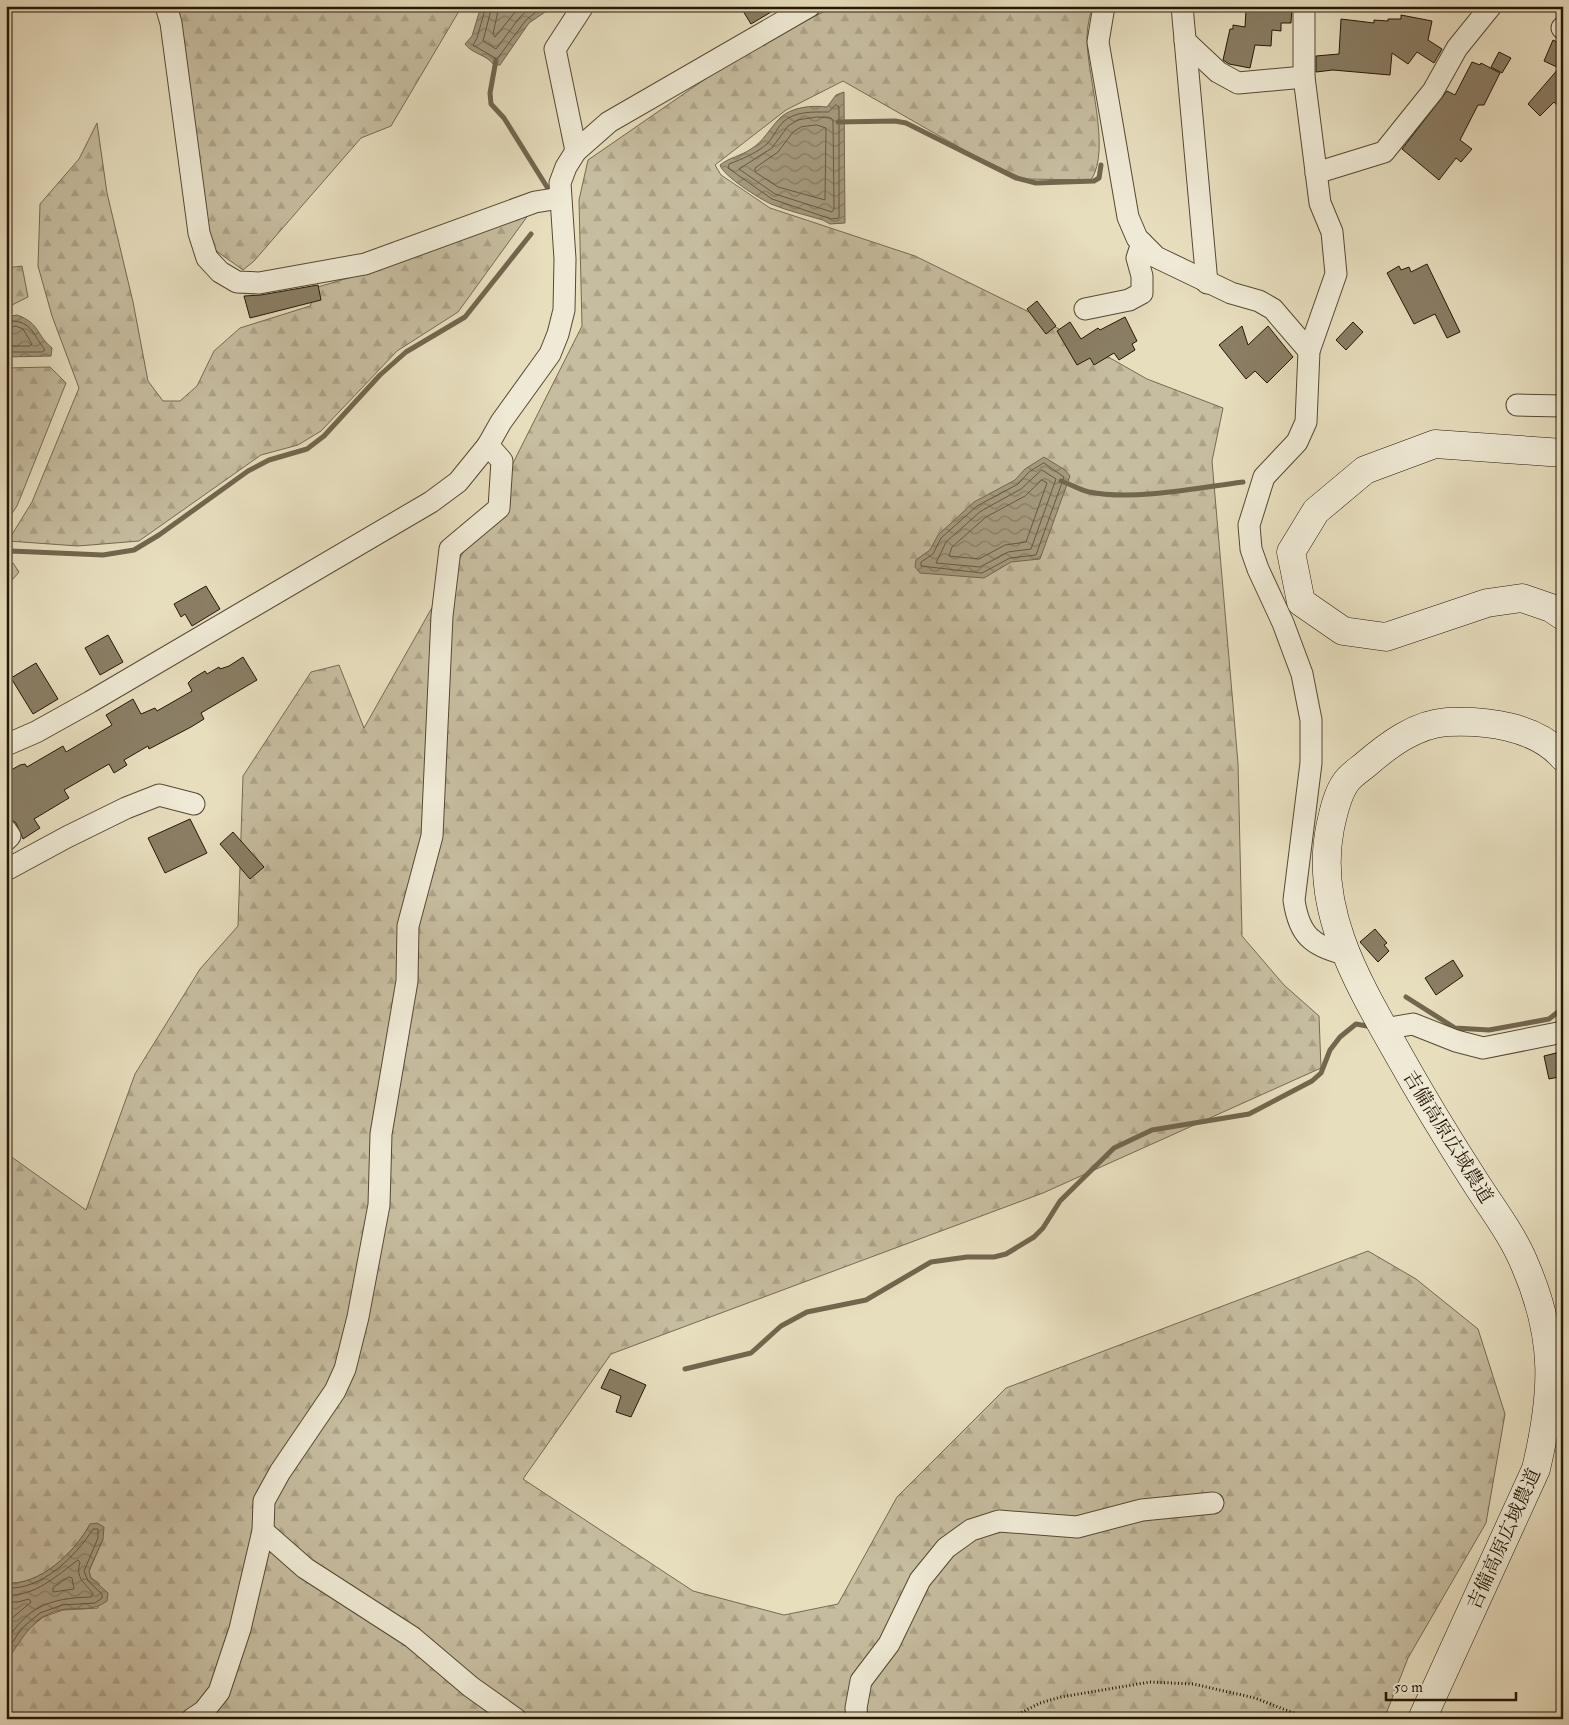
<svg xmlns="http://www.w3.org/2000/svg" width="1569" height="1725" font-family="'IM FELL Double Pica','Noto Serif JP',serif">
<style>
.forest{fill:url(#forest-firs);stroke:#766a52}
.water{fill:url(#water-waves);stroke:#72664e}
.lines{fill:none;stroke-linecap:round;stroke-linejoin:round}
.shore{stroke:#655842;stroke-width:1}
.stream{stroke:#72664e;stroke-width:5}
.building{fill:#8a7e65;stroke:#251705}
.street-casing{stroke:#564933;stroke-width:23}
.secondary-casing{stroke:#251705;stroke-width:29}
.path{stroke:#251705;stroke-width:3;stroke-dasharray:1 2.5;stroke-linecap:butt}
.street{stroke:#efead5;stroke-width:21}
.secondary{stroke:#efead5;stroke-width:28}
.labels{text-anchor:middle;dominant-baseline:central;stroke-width:5;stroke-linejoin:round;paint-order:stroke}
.street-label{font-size:19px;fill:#251705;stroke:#efead5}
</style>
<defs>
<pattern id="forest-firs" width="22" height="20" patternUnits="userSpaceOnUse" patternTransform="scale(1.25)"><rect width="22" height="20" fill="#c6bc9f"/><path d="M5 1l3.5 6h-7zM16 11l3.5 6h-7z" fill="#aaa187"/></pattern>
<pattern id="water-waves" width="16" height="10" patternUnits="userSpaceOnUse" patternTransform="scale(1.25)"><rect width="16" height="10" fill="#a59a7f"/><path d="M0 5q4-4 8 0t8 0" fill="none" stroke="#867d66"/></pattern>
</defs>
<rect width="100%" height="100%" fill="#e7debe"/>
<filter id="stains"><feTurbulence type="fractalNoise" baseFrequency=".004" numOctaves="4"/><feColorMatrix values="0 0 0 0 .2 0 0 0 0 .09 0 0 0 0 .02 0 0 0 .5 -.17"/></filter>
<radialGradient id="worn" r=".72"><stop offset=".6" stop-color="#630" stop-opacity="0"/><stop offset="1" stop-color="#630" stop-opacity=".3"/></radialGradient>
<g class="forest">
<path d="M175,6H462L391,126L361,138L254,261L243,270L215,250L205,226Z"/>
<path d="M835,6H1092C1090,16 1087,27 1087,36C1086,74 1112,149 1091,180L1024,179L971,154L843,81L786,110L715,165L721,175L770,208L915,256L1029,312L1147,379L1223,408L1212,461L1238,763L1242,936L1284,985L1319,1016L1321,1068L1043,1193L611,1354L523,1479L693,1591L784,1615L838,1604L897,1497L1006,1388L1368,1251L1416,1279L1478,1329L1505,1414L1486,1523L1408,1658L1384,1719H6V1662L25,1632L43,1617L63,1610L98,1608L99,1583L91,1578L89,1571L103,1539L90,1524C75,1552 40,1586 6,1583V1153L86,1210L135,1074L200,969L238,926L243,776L311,672L339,665L364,728L508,473L582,326L579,200L588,160L743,53Z"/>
<path d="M97,123L107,193L133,302L148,381L163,401H180L197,386L214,351L240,328L310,306L318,287L385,267L529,214L458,312L397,351L321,431L298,445L261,455L139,541L78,546L8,541L32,502L79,388L52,316L38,266L40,204L79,159Z"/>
<path d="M22,266L28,297L6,308V268Z"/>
<path d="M50,367L66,383L17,506L6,522V368Z"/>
<path d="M13,563L19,572L6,587V565Z"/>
</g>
<g class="water">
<path d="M481,6H554L529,23L500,65H494C486,54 472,54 465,44L472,36Z"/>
<path d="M844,92L845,223L830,224L823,220C806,215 788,211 771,204C760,199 723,176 720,165C730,157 741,156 751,149C764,141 769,129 780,118C791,107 812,105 827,107L836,95Z"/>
<path d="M17,315C40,323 36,335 52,348L51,356L6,357V317Z"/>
<path d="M1044,457L1065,470L1070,476L1040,559L1011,562L984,578L920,573L915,567L916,560L930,550L938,535L974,502L1015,480L1025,469Z"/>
<path d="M97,1523L104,1527L103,1539L89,1571L91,1578L108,1593L107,1601C93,1611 82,1608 66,1609C34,1613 22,1639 6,1662V1583C40,1586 75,1552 90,1524Z"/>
</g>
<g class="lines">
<g class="shore">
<path d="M486,6L477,38L473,45L497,59L526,20L544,6"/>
<path d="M492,6L483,41L496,49L520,17L532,6"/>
<path d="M499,6L493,34L495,37L520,6"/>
<path d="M836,105L839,107V218L831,219L772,199L728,168L729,164C742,159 755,154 767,144C773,138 777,128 783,122C795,111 813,112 828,112Z"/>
<path d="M817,117L831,118L833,120L834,209L832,212L775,194L739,169L772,148L788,126L798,120Z"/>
<path d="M817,125L826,128L825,200L778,187L755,172V168L778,152L793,132L801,127Z"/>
<path d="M6,321C32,320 31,332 45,350L42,352H6"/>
<path d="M6,328L16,326L23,329L32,344L30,346H6"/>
<path d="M1044,463L1064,477L1036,555L1010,558L982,573L921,566V562L933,554L941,538L977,506L1018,484L1029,472Z"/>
<path d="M1042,470L1056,479L1031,549L1008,552L980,567L936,563L946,542L981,511L1021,489Z"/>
<path d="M1042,480L1047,483L1026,542L1005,545L979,559L949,556L952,547L986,517L1025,496Z"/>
<path d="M69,1577L72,1578L74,1589L53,1592V1588Z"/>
<path d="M6,1588C41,1591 76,1556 93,1529H98V1538L84,1571L88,1581L102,1594V1598L95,1603L62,1605L40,1613L21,1629L6,1653"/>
<path d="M6,1595C35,1597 56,1576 78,1560L80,1562C75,1579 85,1582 93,1594L91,1597C51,1598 27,1606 6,1642"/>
<path d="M6,1602H18L29,1599L31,1602L11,1619L6,1627"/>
</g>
<g class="stream">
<path d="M496,60L490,93L491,104L504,118L547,187"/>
<path d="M838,122L895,121L906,123L1016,178L1036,183L1094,181L1099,178L1101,165"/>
<path d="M1061,481C1070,484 1080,490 1089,492C1132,501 1199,488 1243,482"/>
<path d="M6,554L11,551L103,555L134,550L159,535L248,471L269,460L307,449L324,436L380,375L406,352L465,317L531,234"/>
<path d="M1406,997L1455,1028L1489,1030L1549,1019L1563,1008"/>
<path d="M685,1369L751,1353L781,1326L807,1312L866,1300L931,1262L967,1257H994L1006,1254L1034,1237L1043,1228L1060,1201L1114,1148L1152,1130L1249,1114L1312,1081L1321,1073L1330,1050L1340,1037L1356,1024L1367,1026"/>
</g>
</g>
<g class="building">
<path d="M740,6H781L751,24Z"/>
<path d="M1253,6H1292L1291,23H1281V31L1272,30L1271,46L1255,45L1250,68L1229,64L1223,60L1230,29H1233V25L1245,27L1246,10L1253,9Z"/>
<path d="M1401,15L1432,21L1428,40L1442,49L1434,63L1417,52L1408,64L1392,53L1390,75L1333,70L1316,72V56L1339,54L1341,19L1374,23V20L1388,21V19H1401Z"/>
<path d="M1553,40L1563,45V110L1554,102L1540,116L1528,104L1559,68L1544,61Z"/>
<path d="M1499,52L1511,58L1502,73L1491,67Z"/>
<path d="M1472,62L1480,65L1481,63L1500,73L1484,105H1478L1460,140L1472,149L1461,162L1456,158L1439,180L1402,149L1447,91L1455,95Z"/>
<path d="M1427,264L1460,332L1447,338L1435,314L1414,324L1387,273L1399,266L1401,270L1409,267L1411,272Z"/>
<path d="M318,285L321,300L250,318L244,296L261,295Z"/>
<path d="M1037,301L1056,326L1046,334L1027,309Z"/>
<path d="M1125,317L1137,341L1132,344L1135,350L1119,360L1114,353L1094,365L1090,358L1077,365L1057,331L1070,322L1081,339L1098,328L1100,330Z"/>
<path d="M1353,322L1363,332L1346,350L1336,340Z"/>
<path d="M1242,326L1248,345L1268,326L1293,357L1267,383L1255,371L1246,379L1219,345Z"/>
<path d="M206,586L220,609L192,626L185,614L181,617L174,604Z"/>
<path d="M108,635L123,662L100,675L85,648Z"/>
<path d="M243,657L257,680L201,713L204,719L191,727L149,749L148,746L124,760L127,765L114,773L109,764L64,790L69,798L34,819L40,828L23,839L16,823L6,815V773L20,765L25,764L27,767L63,746L66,752L112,725L106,715L133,699L141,714L155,708L157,711L192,691L188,683L192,679L205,671L207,674L219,667L220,669L229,666Z"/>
<path d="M36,663L58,699L33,714L11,678Z"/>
<path d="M190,819L207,853L165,873L148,838Z"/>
<path d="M233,832L264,867L250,879L220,844Z"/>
<path d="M1375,929L1387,943L1384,945L1389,951L1378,962L1360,942Z"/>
<path d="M1453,960L1463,976L1436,995L1425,978Z"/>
<path d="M1560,1052L1563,1076L1549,1079L1544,1056Z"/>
<path d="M610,1369L646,1385L631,1417L616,1412L621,1396L601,1388Z"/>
</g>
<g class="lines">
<g class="street-casing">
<g id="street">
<path d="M166,6L171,23L199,233L207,258L220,272L237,282L259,283L365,264L535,202L560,198"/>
<path d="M1104,6L1098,42L1128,217L1137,238L1156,257L1231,293L1259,301L1273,309L1309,351"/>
<path d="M1182,6L1207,283"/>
<path d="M1304,6V77L1320,203L1332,232L1336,274L1309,351L1306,422L1297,442L1264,477L1249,525L1251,549L1258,569L1283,623L1302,674L1311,720V763L1294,900C1299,935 1312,946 1345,954"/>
<path d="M1562,28L1563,27"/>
<path d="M1185,41L1218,72L1238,83L1304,77"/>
<path d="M576,151L555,49L583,6"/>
<path d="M1316,173L1384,152L1433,91L1457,48L1491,6"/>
<path d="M1085,309L1129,300L1142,293V276L1137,258L1142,243"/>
<path d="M1517,405L1563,406"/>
<path d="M6,745L36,732L90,702L431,502L458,482L488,445L501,422L550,354L558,334L564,310L565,259L560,183L566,167L576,151L609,122L810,6"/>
<path d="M6,830L10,836L6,840"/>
<path d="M6,870L67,837L126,808L159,795L194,804"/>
<path d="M1384,1029L1413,1024L1456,1041L1483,1048L1563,1032"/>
<path d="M263,1531L305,1568L412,1637L471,1687L516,1719"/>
<path d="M192,1719L204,1711L219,1692L240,1629L263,1531L264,1501L280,1472L335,1391L345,1369L358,1317L379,1205L381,1134L407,981L408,926L432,836L442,616L450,549L499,508L502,461L488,445"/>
<path d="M857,1719L856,1708L861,1681L889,1644L920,1580L946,1548L971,1530L999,1521L1077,1527L1142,1510L1213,1503"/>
</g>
</g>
<g class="secondary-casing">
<g id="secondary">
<path d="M1563,453L1435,444L1365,470L1316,511L1291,552L1301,602L1343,631L1386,637L1487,603L1522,598L1551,608L1563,616"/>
<path d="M1422,1719L1536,1469C1554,1393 1557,1339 1525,1265C1513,1235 1491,1207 1474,1180C1447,1138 1421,1095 1397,1052C1358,983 1314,910 1330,828C1333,814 1337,794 1346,782C1351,775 1359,770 1365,765C1388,745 1416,724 1447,722C1485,720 1536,726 1563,757"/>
</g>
</g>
<path class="path" d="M1009,1719L1040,1703L1061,1697L1150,1682L1193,1684L1255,1698L1309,1719"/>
<use href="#street" class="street"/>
<use href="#secondary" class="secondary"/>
</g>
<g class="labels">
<g class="street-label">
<text transform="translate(1448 1137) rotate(58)">吉備高原広域農道</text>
<text transform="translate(1504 1539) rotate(-66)">吉備高原広域農道</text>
</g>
</g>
<rect width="1569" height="1725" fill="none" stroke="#e7debe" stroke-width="25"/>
<rect x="8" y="8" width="1554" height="1710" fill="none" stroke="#251705" stroke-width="2.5"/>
<rect x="12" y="12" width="1544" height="1700" fill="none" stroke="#251705"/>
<path d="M1386 1692v8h130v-8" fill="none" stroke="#251705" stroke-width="2.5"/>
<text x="1394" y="1692" font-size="15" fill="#251705" stroke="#efead5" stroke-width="4" paint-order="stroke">50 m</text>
<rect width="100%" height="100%" filter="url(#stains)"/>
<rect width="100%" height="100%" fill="url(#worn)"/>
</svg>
